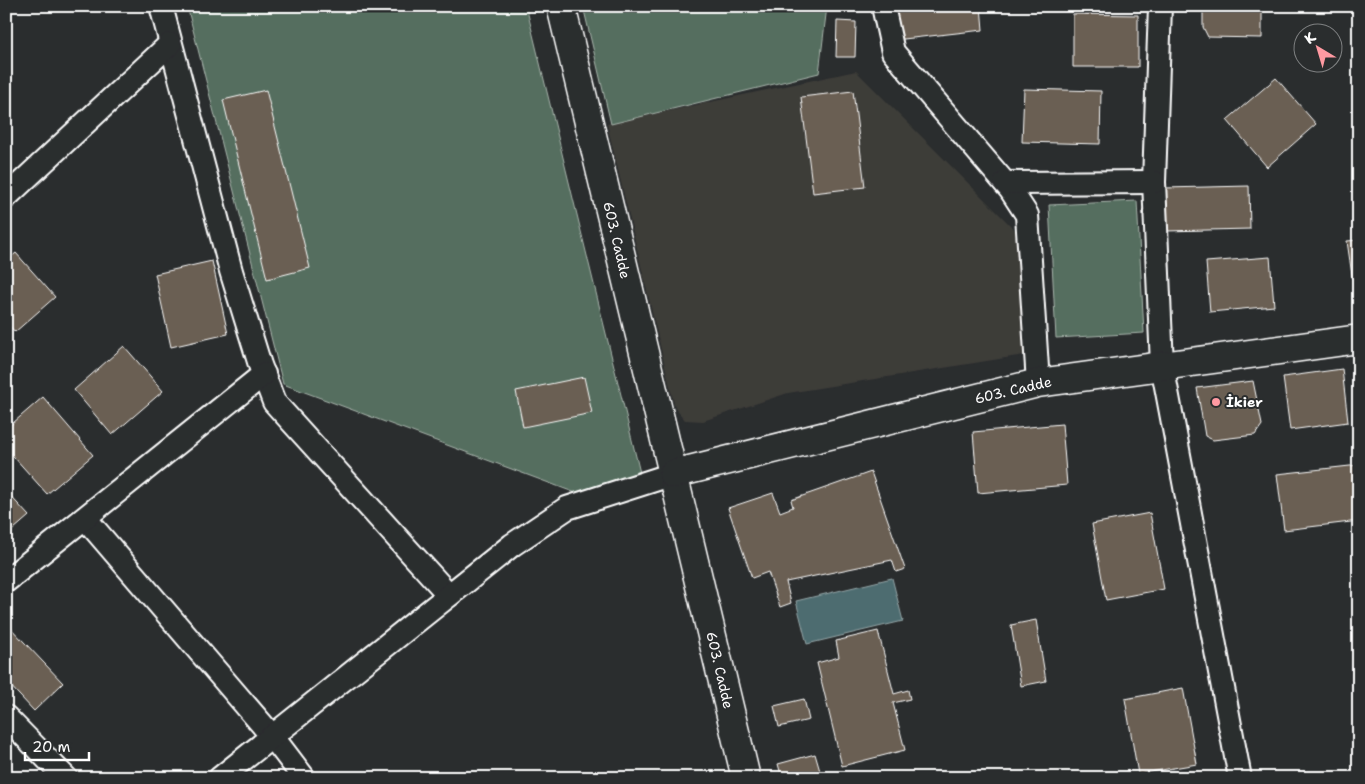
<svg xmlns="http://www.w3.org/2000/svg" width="1365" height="784" font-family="'Shantell Sans',sans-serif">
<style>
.built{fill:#3e3c39}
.green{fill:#546e5e;stroke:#aab6ae}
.water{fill:#4e6c70;stroke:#95a7a9}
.building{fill:#6b5f52;stroke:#fff}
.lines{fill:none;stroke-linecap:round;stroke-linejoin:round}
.minor-casing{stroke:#fff;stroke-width:26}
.tertiary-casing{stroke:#fff;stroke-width:31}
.minor{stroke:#2a2d2e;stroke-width:22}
.tertiary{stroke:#2a2d2e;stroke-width:28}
.poi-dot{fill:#ff9aa2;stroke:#2a2d2e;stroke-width:2}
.labels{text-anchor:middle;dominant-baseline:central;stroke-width:4;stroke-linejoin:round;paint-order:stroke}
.street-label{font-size:14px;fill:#fff;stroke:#2a2d2e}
.poi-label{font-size:14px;font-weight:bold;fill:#fff;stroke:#2a2d2e;text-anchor:start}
</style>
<rect width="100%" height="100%" fill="#2a2d2e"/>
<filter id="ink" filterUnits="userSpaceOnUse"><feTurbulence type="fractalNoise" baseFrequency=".02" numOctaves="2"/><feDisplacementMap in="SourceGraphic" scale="10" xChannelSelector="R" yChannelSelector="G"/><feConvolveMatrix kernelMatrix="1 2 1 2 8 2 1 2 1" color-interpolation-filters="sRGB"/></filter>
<g filter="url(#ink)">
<path class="built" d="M856,71L1020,235L1031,354L788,393L703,421L685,420L675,408L607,124Z"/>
<g class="green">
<path d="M187,6H526L641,477L584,496L283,384Z"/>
<path d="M583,6H827L819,73L611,124Z"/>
<path d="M1137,201L1144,333L1056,338L1049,205Z"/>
</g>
<path class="water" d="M892,578L903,621L807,644L796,601Z"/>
<g class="building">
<path d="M892,6H981L983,30L895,40Z"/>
<path d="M1203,6H1262V38L1208,37L1203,27Z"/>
<path d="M1073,14L1138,15V67H1073Z"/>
<path d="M837,21L856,22L855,57H836Z"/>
<path d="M1276,78L1316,124L1267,167L1227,120Z"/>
<path d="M1024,89L1101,91L1100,144L1022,142Z"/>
<path d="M266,90L310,268L267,279L223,100Z"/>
<path d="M853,91L865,187L813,193L801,97Z"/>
<path d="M1249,186L1250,229L1165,231V188Z"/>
<path d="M1359,240V288L1354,289L1347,241Z"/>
<path d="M16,253L55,297L15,332L6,322V261Z"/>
<path d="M1270,257L1274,306L1210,312L1206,262Z"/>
<path d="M212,261L228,334L171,347L155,274Z"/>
<path d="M124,346L163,391L112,435L74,390Z"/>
<path d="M1342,369L1348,422L1290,430L1283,377Z"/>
<path d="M584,377L592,413L523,427L516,391Z"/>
<path d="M1253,381L1262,425L1255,435L1213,440L1205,436L1197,388Z"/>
<path d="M43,397L93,455L47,494L6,448V429Z"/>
<path d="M1062,424L1067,485L978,493L973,432Z"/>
<path d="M1359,465V521L1284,530L1277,474Z"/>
<path d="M871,472L905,569L896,572L892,560L786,582L791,603L780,607L768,572L752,578L728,508L773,493L780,512L793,507L791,500Z"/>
<path d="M6,491L29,516L6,536Z"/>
<path d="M1150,513L1164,589L1106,600L1092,524Z"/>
<path d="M1036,620L1046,681L1021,686L1011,625Z"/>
<path d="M6,623L63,683L34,711L6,681Z"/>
<path d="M878,631L894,694L908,690L910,699L893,703L905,750L842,766L817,663L839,657L836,641Z"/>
<path d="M1183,688L1197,764L1138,774L1125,699Z"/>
<path d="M804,699L809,720L779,727L774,706Z"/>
<path d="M815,754L822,778H782L778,764Z"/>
</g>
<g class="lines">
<g class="minor-casing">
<g id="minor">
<path d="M161,6L231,271L260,365L274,402L449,595"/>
<path d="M883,6L893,52L1010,189L1027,215L1038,383"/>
<path d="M1160,6L1154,182L1162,365L1240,778"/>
<path d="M1005,183L1154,182"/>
<path d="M6,197L170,44"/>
<path d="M85,518L272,736L304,778"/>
<path d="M6,581L264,374"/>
<path d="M6,717L66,778"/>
<path d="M220,778L512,545L567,508L673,474"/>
</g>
</g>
<g class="tertiary-casing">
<g id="tertiary">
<path d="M561,6L746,778"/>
<path d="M673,474L1038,383L1359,339"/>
</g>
</g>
<use href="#minor" class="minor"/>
<use href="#tertiary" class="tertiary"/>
</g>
</g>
<circle class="poi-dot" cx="1216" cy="402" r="5"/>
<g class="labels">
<g class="street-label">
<text transform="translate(617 240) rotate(77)">603. Cadde</text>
<text transform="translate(1013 390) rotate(-13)">603. Cadde</text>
<text transform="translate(720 670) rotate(77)">603. Cadde</text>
</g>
<g class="poi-label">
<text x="1226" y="402">İkier</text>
</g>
</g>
<rect width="1365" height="784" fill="none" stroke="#2a2d2e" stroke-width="25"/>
<rect x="12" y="12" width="1340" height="759" fill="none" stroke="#fff" stroke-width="2" filter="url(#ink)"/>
<g transform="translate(1318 48) rotate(322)"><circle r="24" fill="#2a2d2e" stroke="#7f8182"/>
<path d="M0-4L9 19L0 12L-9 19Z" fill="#ff9aa2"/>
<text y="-8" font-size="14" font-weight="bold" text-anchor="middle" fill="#ffffff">K</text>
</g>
<path d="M25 752v8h64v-8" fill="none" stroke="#ffffff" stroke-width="2.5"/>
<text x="32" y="752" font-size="15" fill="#ffffff" stroke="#2a2d2e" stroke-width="4" paint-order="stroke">20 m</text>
</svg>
